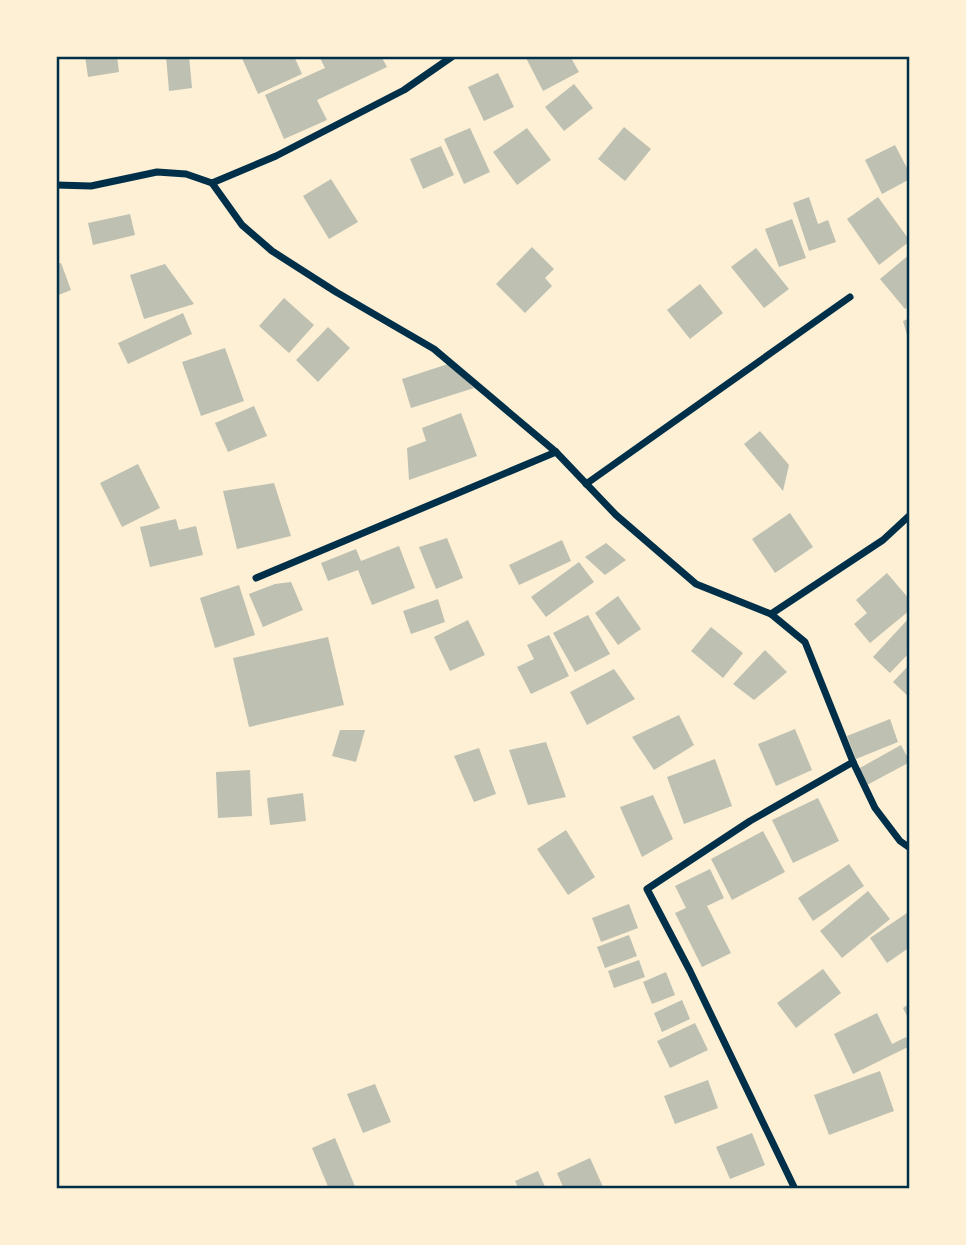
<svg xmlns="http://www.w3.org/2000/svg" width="966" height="1245" font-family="Poppins,sans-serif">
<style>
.building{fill:#bec0b2}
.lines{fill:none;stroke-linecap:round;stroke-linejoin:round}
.minor{stroke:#003049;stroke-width:7}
.neatline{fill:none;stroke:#003049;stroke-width:2.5}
</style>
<rect width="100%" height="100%" fill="#fdf0d5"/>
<g class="building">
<path d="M85,56H117L119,72L88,77Z"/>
<path d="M166,56H189L192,88L169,91Z"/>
<path d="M241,56H294L302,74L258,94Z"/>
<path d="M319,56H381L387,67L317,100L327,120L284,139L265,95L325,68Z"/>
<path d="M525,56H570L579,72L543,91Z"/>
<path d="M498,73L514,107L484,121L468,87Z"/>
<path d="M574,84L593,108L564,131L545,107Z"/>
<path d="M624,127L651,149L625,181L598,159Z"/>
<path d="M470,128L490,172L464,184L444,139Z"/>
<path d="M527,128L551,160L517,185L493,152Z"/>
<path d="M895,145L910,174V179L882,194L865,160Z"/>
<path d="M441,146L454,175L423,189L410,159Z"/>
<path d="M331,179L358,222L329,239L303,196Z"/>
<path d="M809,197L818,224L828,220L836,242L809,251L793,203Z"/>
<path d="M878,197L910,241L879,265L847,219Z"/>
<path d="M130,214L135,235L93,245L88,223Z"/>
<path d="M792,219L806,258L779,267L765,229Z"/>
<path d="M532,247L554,269L545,278L552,286L525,313L496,284Z"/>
<path d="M756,248L789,289L764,308L731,267Z"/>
<path d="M910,254V305L905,309L880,279Z"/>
<path d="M61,263L71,290L56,296V264Z"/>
<path d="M165,264L194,304L144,319L130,275Z"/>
<path d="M700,284L723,313L690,339L667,310Z"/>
<path d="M284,298L314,325L289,353L259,326Z"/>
<path d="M183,313L192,334L128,364L118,343Z"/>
<path d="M910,318V342H909L903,321Z"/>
<path d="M328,327L350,348L318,382L296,360Z"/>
<path d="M225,348L244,401L201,416L182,362Z"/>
<path d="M448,364L474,388L411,408L402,379Z"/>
<path d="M254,406L267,436L228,452L215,423Z"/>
<path d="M461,413L477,456L409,480L407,448L426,441L422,428Z"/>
<path d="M760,431L789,465L783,491L744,444Z"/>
<path d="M138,464L160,508L122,527L100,483Z"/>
<path d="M274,483L291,536L237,549L223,491Z"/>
<path d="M790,513L813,547L775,573L752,539Z"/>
<path d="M176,519L179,530L196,526L203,555L150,567L140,527Z"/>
<path d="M447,538L463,578L436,589L419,547Z"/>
<path d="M562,540L571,561L519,585L509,565Z"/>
<path d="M606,543L626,560L605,575L585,557Z"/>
<path d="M399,546L415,588L372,605L358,570L328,581L321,563L356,549L361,561Z"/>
<path d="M579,562L594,582L546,617L531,597Z"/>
<path d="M887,573L910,600V610L870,643L854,624L867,613L856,600Z"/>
<path d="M291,582L303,610L263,627L249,594L275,584Z"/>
<path d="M239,585L255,635L215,648L200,598Z"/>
<path d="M618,596L641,629L618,645L595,613Z"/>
<path d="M438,599L445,622L411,634L403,611Z"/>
<path d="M588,615L610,654L575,672L553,633Z"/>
<path d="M910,617V652L890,673L873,657Z"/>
<path d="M468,620L485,655L450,671L434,637Z"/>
<path d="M711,627L743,653L723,678L691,651Z"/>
<path d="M549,635L569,676L531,694L517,667L534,659L527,645Z"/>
<path d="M328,637L344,705L249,727L233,658Z"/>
<path d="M765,650L787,672L754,700L733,684Z"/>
<path d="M910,664V698L893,682Z"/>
<path d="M614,669L635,699L587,725L570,692Z"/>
<path d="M679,715L694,745L654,770L632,737Z"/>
<path d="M890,719L898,742L856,759L847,736Z"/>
<path d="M795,729L812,770L776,786L758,744Z"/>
<path d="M340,730H365L356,762L332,756Z"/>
<path d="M546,742L566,797L528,805L509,750Z"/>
<path d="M901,745L910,762L867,785L858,769Z"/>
<path d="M479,748L496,794L474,802L454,756Z"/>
<path d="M715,759L732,806L684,824L667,777Z"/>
<path d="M250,770L252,816L218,818L216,772Z"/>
<path d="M303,793L306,821L270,825L267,798Z"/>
<path d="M653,795L673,839L642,857L620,807Z"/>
<path d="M818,798L839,841L793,863L772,820Z"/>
<path d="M566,830L595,877L568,895L537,849Z"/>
<path d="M763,831L785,872L732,900L711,859Z"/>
<path d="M849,864L864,886L813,921L798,898Z"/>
<path d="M710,869L724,898L707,906L731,953L702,967L675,913L686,908L675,886Z"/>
<path d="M868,891L890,919L842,958L820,931Z"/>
<path d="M629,904L638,928L601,942L592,918Z"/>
<path d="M910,911V947L887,963L870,938Z"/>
<path d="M629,935L637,956L605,968L597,947Z"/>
<path d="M639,960L645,977L614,988L608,971Z"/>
<path d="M823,969L841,993L796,1028L777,1003Z"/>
<path d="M666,972L675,995L652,1004L643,982Z"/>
<path d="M682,1000L690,1019L662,1032L654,1013Z"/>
<path d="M910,1003V1022L903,1008Z"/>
<path d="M877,1013L892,1044L906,1037L910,1046L853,1074L834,1034Z"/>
<path d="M695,1023L708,1050L670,1068L657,1041Z"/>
<path d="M880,1071L894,1111L829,1135L814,1095Z"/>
<path d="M708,1080L718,1108L675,1124L664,1096Z"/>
<path d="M375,1084L391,1122L363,1133L347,1094Z"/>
<path d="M752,1133L765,1165L730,1179L716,1147Z"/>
<path d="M335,1138L356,1189H329L312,1148Z"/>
<path d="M590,1158L604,1189H564L557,1173Z"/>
<path d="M538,1171L546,1189H519L515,1181Z"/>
</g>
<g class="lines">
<g class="minor">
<path d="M212,183L276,156L404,90L453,56"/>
<path d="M56,185L91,186L157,172L186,174L212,183L242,225L272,251L336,292L434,349L556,452L616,515L696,584L771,614L805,642L853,762L875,808L900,841L910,848"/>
<path d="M586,484L850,297"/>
<path d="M256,578L556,452"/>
<path d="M771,614L883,540L910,515"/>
<path d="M795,1189L690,971L647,889L750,821L853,762"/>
</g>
</g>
<rect width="966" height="1245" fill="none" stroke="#fdf0d5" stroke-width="116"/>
<rect x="58" y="58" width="850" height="1129" class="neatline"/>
</svg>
